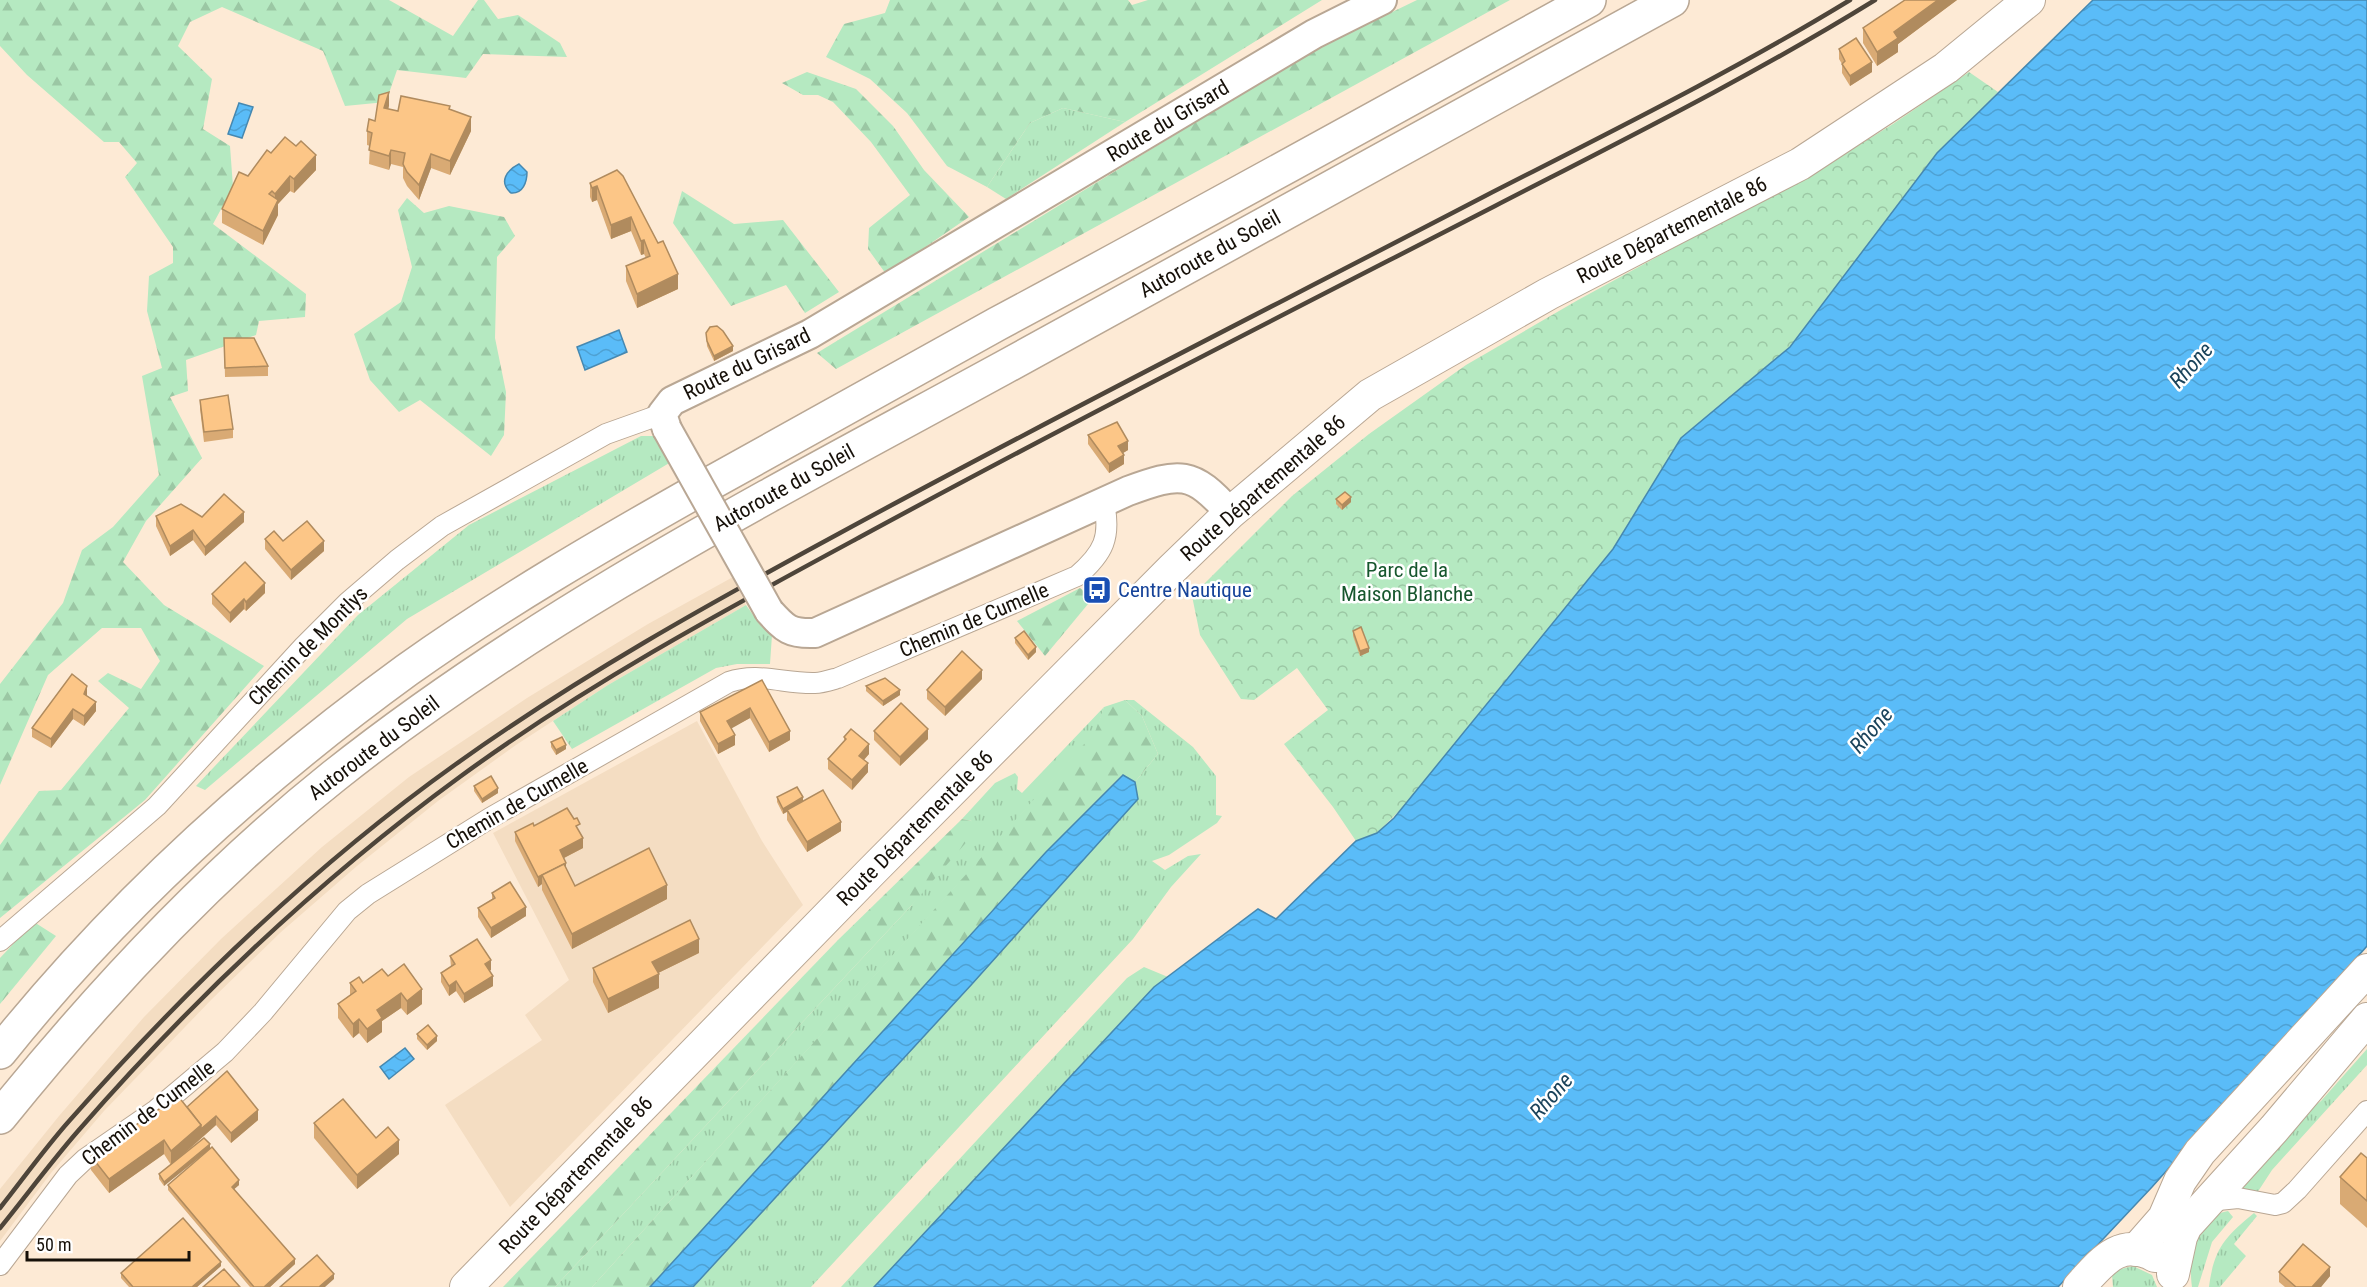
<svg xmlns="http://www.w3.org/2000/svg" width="2367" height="1287" font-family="'Roboto Condensed',sans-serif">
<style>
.built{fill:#f4ddc2}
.grass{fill:url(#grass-tufts)}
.forest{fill:url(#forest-firs)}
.park{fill:url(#park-crowns)}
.water{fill:url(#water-waves);stroke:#4688b0;stroke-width:1.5}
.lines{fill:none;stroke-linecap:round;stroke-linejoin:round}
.street-casing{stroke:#b9a794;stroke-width:22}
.secondary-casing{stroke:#b9a794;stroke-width:32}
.primary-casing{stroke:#b9a794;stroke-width:34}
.highway-casing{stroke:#b9a794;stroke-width:36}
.street{stroke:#fff;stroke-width:20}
.secondary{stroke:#fff;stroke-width:28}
.primary{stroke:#fff;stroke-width:32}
.highway{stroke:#fff;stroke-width:33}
.rail{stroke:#4e453a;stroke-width:4.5}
.secondary-bridge-casing{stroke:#b9a794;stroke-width:32;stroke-linecap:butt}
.secondary-bridge{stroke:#fff;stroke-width:28}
.wall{fill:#d9aa74}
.shaded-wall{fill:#b08b5e}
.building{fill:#fcc687;stroke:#b08b5e;stroke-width:1.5}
.labels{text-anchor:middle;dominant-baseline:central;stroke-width:5;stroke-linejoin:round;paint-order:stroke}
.street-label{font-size:21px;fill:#161009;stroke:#fff}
.park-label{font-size:21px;fill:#16562d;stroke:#fff}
.transit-label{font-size:21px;fill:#164399;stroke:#fff;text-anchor:start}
.water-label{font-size:22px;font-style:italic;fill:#1a435b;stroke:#fff}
</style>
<defs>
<pattern id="grass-tufts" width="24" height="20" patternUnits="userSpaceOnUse" patternTransform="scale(1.5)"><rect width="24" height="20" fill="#b5e9c1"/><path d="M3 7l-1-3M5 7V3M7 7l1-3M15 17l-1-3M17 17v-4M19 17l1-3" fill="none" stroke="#9bc7a4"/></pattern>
<pattern id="forest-firs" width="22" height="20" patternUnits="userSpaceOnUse" patternTransform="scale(1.5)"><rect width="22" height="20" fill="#b5e9c1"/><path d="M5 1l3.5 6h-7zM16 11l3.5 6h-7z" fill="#9bc7a4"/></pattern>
<pattern id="park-crowns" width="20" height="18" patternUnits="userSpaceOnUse" patternTransform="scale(1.5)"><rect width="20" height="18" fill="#b5e9c1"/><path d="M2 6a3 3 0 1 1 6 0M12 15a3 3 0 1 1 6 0" fill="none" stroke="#9bc7a4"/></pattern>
<pattern id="water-waves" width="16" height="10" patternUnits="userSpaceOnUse" patternTransform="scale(1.5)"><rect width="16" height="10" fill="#5abcf8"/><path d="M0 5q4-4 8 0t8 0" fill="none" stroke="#4ea1d3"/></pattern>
</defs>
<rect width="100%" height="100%" fill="#fdead5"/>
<g class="built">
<path d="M733,577L746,605L608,685L516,745L438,801L357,866L281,932L212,999L104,1111L51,1173L0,1241V1189L59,1116L144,1017L221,939L322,847L409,777L527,698L648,624Z"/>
<path d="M697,721L762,841L803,905L510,1207L445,1105L542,1040L525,1015L569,980L493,833Z"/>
</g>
<g class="grass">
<path d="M1063,108L1125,122L1006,199L987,187L1030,123Z"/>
<path d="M641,436H656L671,462L407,619L205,790L196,786L358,615L469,525Z"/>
<path d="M746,605L761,626L772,635L770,664H737L716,668L572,749L553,721L608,685Z"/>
<path d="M1125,700H1134L1193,747L1216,776V815L1222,816L1217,823L1169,855L1152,861L1165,870L1188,856L1201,854L1171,887L1133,939L811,1287H693L972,984L1137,799L1135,782L1158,754L1142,716Z"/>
<path d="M1104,707L1096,732L592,1287H555L911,906L972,821L962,819L995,783L1015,773L1018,777L1017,789L1022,793Z"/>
<path d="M1144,967L1168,977L1154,987L874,1287H841L1127,978Z"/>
<path d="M2367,1049V1065L2272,1170L2257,1193L2226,1191L2290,1125L2321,1101Z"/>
<path d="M2228,1211L2233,1217L2212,1242L2198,1287H2192C2188,1258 2193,1217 2228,1211Z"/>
<path d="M2254,1213L2257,1216L2234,1244L2246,1256L2220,1287H2209C2214,1248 2225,1237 2254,1213Z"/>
<path d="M2133,1266L2152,1275L2157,1287H2113L2112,1275L2117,1270Z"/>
</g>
<g class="forest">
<path d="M0,0H389L453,36L478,0H484L498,19L518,15L560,43L567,57L483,54L466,78L397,70L386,102L345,106L323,51L222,7L190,22L178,46L212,79L203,129L230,146L233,187L213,224L306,294L305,317L259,321L256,335L186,360L188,391L170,397L202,458L146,521L123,562L164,605L264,666L145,800L0,918V845L39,791L61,790L129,708L98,681L108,673L141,689L160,661L141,628H102L48,675L0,785V684L63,603L82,550L113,527L159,475L142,376L162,368L147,311L149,276L173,263V247L125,177L137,163L119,142H104L27,75L0,46Z"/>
<path d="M890,0H1128L1132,5L1148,0H1322L1125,122L1063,108L1030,123L987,187L947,166L907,113L870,79L826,57L844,24L885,13Z"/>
<path d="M1417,0H1510L836,369L817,353L1314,50Z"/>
<path d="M807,72L856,89L893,126L924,170L969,217L886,274L868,249L869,228L910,195L871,142L833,102L818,95H803L782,83Z"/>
<path d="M682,191L734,224L783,220L839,292L805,313L786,285L731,306L673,223Z"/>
<path d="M407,198L424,213L449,206L504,217L515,236L497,257L495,338L506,392L504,435L491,456L420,400L399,412L370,380L354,334L401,302L412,267L398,210Z"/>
<path d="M1080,588L1093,598L1045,656L1017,621Z"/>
<path d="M1125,700L1142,716L1158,754L1135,782L1122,775L1046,852L650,1287H592L1095,732L1104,707Z"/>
<path d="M962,819L972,821L970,838L911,906L555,1287H503L838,940Z"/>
<path d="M34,922L56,936L0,1004V958Z"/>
</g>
<path class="park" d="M1969,72L1998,92L1937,154L1790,347L1681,438L1613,549L1410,800L1377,833L1356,841L1333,807L1284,744L1328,710L1297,668L1254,700L1241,699L1200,635L1192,596L1292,496L1369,434L1466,365L1578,300L1833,161L1893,124Z"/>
<g class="water">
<path d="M2093,0H2367V946L2152,1187L2058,1287H874L1154,987L1258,909L1276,919L1356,841L1377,833L1394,818L1613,549L1681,438L1790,347L1937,153Z"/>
<path d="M239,103L253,107L242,138L228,134Z"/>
<path d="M519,164L527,172C527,182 523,194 511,193C498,182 507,170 519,164Z"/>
<path d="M619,330L627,352L585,370L577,347Z"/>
<path d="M1123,775L1135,782L1138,799L972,984L693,1287H650L1046,852Z"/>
<path d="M405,1048L414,1059L389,1079L380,1067Z"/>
</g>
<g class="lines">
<g class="street-casing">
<g id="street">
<path d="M0,941L157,806L304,646L348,602L397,560L442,526L606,434L662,414"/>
<path d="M2208,1201L2238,1198L2275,1205L2283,1203L2297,1190L2367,1111"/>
<path d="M0,1265L68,1175L85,1159L156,1110L225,1052L263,1012L347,911L368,894L490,818L729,682C758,672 785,684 815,683C822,683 831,680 838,678L1077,576C1104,553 1111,537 1104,503"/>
</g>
</g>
<g class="secondary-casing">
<g id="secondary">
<path d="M667,429L662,414L672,401L810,334L1314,34L1382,0"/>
<path d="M769,611C785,629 790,634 815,633L1128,491C1180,472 1192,470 1230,513"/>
</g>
</g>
<g class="primary-casing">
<g id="primary">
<path d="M2136,1250L2164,1218L2180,1181L2200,1152L2367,970"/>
<path d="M2173,1274L2181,1237L2186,1226L2274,1129L2367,1019"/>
<path d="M466,1287L870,873L1172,569L1230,513L1370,395L1548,294L1800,164L1946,68L2029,0"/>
<path d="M2079,1287C2101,1263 2120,1236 2155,1256"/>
</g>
</g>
<g class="highway-casing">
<g id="highway">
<path d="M0,1052C116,907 257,779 407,670C501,603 601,545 702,488C800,433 898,378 997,324C1195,218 1392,109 1589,0"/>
<path d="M0,1117C100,993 209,876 334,776C539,613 774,493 1003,368C1226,246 1449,124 1672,0"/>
</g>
</g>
<use href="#street" class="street"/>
<use href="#secondary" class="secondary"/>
<use href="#primary" class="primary"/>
<use href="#highway" class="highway"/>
<g class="rail">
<path d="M0,1208C23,1179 45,1148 70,1120C186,989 313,866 456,764C579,676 707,605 840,533C1053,417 1270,308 1485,196C1608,133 1732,72 1850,0"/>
<path d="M0,1228C26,1196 51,1162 78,1131C193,999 320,879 461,776C587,684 723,611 860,537C1070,423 1283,315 1495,206C1623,140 1752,76 1875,0"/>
</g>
<g class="secondary-bridge-casing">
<path id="secondary-bridge" d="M667,429L769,611"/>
</g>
<use href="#secondary-bridge" class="secondary-bridge"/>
</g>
<g class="wall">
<path d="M1905,0H1957L1898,44V52L1877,66L1863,43V28Z"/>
<path d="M1839,49L1872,72L1850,86L1842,73V64L1839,59Z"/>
<path d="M389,106L388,109L398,111L450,109L471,131L450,175L431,168L419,200L407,186L403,178V167L391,164L389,170L369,164L370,146L367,145V131Z"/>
<path d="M271,153L316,170L294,193L290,191L278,204V215L263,245L222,223V209L248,176Z"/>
<path d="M617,170L678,289L637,308L626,281V266L646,258L644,254L641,255L631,231L611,239L597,200L592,202L590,197V183Z"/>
<path d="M706,333L733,351L714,361L707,346Z"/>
<path d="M224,338L268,366V376L225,377Z"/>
<path d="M200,400L233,429V438L204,442L200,409Z"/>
<path d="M1088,435L1128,450L1123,453L1124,464L1109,473L1088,444Z"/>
<path d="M1336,499L1351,502L1342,510L1336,504Z"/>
<path d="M156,516L202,517L244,522L205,556L193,540L170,556L156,526Z"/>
<path d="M265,539L283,541L324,551L291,580L265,549Z"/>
<path d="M265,593L246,611L244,609L230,623L212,604V594Z"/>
<path d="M1353,631L1369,652L1360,656L1353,636Z"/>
<path d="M1015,638L1036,652L1028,660L1015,643Z"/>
<path d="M982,679L945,716L927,699V690Z"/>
<path d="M762,680L790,740L769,752L750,718L731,728L735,745L718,754L700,721V712Z"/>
<path d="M866,686L900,695L883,706L866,691Z"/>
<path d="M87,696L96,711L84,726L73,719L51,748L32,737V728Z"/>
<path d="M874,731L928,739L900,766L874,740Z"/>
<path d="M844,737L869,754L864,760L868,772L852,790L828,769V759L844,741Z"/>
<path d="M551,742L566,749L556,755L551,747Z"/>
<path d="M474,786L498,793L482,803L474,791Z"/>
<path d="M777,797L803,801L841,831L807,852L787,820V812L783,814L777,802Z"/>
<path d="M534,826L580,832L583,848L564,858L566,869L575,886L667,899L572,949L542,890V884L538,887L515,841V832Z"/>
<path d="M492,893L526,916L491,938L478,917V908L492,899Z"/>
<path d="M699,953L658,973L659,988L608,1013L593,982V968Z"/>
<path d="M450,956L491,970L489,971L493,986L464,1003L456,991L449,996L441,982V973L451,967Z"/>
<path d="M388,976L422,1004L407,1015L401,1008L382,1021V1032L367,1043L359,1033L353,1038L338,1018V1004L350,995V983H363Z"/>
<path d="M417,1034L437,1041L427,1050L417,1039Z"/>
<path d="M187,1107L258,1120L231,1143L216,1125L183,1155L164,1186L159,1179V1174L171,1165L164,1154L109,1193L91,1170V1156Z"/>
<path d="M314,1123L376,1138L399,1154L357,1189L314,1138Z"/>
<path d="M2367,1158V1228L2340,1204V1177Z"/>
<path d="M168,1185H239L234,1189L295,1264L270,1287H250L168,1190Z"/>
<path d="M221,1266L197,1287H129L121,1278V1273Z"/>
<path d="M2279,1272L2330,1276L2321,1287H2285L2279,1282Z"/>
</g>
<g class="shaded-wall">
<path d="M1938,0H1957L1898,44V52L1877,66V52L1894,32Z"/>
<path d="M1872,62V72L1850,86V76Z"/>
<path d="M389,92V106L384,122V108Z"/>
<path d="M471,117V131L450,175V161Z"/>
<path d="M391,150V164L389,170V156Z"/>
<path d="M431,154V168L419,200V185Z"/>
<path d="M316,155V170L294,193V179Z"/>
<path d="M290,176V191L278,204V215L263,245V231L275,207V194Z"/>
<path d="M597,186V200L592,202V188Z"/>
<path d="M631,217V231L611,239V225Z"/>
<path d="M644,240V254L641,255V241Z"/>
<path d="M678,274V289L637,308V294Z"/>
<path d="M733,346V351L714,361V356Z"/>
<path d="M1128,441V450L1118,456V446Z"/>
<path d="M1124,455V464L1109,473V464Z"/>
<path d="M1351,497V502L1342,510V505Z"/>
<path d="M244,512V522L205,556V547Z"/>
<path d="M193,530V540L170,556V546Z"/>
<path d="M324,541V551L291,580V570Z"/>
<path d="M265,583V593L246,611V602Z"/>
<path d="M244,599V609L230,623V613Z"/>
<path d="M1036,647V652L1028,660V655Z"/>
<path d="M1369,648V652L1360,656V651Z"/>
<path d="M982,670V679L945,716V707Z"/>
<path d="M87,686V696L84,704V694Z"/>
<path d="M900,690V695L883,706V701Z"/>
<path d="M96,702V711L84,726V716Z"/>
<path d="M750,708V718L727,731V721Z"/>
<path d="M73,709V719L51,748V739Z"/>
<path d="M928,729V739L900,766V757Z"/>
<path d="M790,731V740L769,752V742Z"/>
<path d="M735,735V745L718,754V744Z"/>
<path d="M869,744V754L859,765V756Z"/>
<path d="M566,745V749L556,755V750Z"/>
<path d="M868,763V772L852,790V780Z"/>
<path d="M498,788V793L482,803V799Z"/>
<path d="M803,797V802L783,814V809Z"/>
<path d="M841,822V831L807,852V842Z"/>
<path d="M583,838V848L560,860V850Z"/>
<path d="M566,863V873L542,875V884L538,887V877Z"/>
<path d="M667,885V899L572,949V934Z"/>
<path d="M526,907V916L491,938V928Z"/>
<path d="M699,939V953L652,976V962Z"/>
<path d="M491,960V970L485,973V964Z"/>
<path d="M659,974V988L608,1013V999Z"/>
<path d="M493,976V986L464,1003V994Z"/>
<path d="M456,981V991L449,996V986Z"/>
<path d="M422,989V1004L407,1015V1001Z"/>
<path d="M401,993V1008L382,1021V1032L367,1043V1029L377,1010Z"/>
<path d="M359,1019V1033L353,1038V1024Z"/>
<path d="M437,1036V1041L427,1050V1045Z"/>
<path d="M258,1110V1120L231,1143V1133Z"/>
<path d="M216,1116V1125L171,1165V1151L201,1125Z"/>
<path d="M164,1140V1154L109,1193V1179Z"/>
<path d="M399,1140V1154L357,1189V1175Z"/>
<path d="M210,1144V1149L164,1186V1182Z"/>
<path d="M239,1180V1185L232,1191V1187Z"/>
<path d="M295,1259V1264L270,1287H264Z"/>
<path d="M221,1262V1266L197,1287H192Z"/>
<path d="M2330,1267V1276L2321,1287H2312Z"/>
<path d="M334,1274V1279L325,1287H319Z"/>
</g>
<g class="building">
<path d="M1905,0H1938L1894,32L1898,38L1877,52L1863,28Z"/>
<path d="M1856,38L1872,62L1850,76L1842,64L1845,61L1839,49Z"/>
<path d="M389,92L384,108L398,111L401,96L450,106L449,109L471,117L450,161L431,154L419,185L407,172L403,164L405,153L391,150L389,156L369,150L372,133L367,131L369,119L375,121L379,95Z"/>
<path d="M285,137L296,146L301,141L316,155L294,179L290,176L275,194L272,191L269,194L278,200L263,231L222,209L239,172L248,176L267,150L271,153Z"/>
<path d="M617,170L623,176L658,243L663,241L678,274L637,294L626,266L650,256L644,240L641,241L631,217L611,225L597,186L592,188L590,183Z"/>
<path d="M717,326L723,331L733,346L714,356L707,341L706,333L710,327Z"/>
<path d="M224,338H254L268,366L225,368Z"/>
<path d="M228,395L233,429L204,432L200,400Z"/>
<path d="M1117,422L1128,441L1118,446L1124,455L1109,464L1088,435Z"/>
<path d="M1345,492L1351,497L1342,505L1336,499Z"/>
<path d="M224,494L244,512L205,547L193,530L170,546L156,516L181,504L202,517Z"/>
<path d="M307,521L324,541L291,570L265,539L274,531L283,541Z"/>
<path d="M245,562L265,583L246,602L244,599L230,613L212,594Z"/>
<path d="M1361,627L1369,648L1360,651L1353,631Z"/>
<path d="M1024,631L1036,647L1028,655L1015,638Z"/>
<path d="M962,651L982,670L945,707L927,690Z"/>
<path d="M72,674L87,686L84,694L96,702L84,716L73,709L51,739L32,728Z"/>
<path d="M885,678L900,690L883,701L866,686Z"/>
<path d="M762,680L790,731L769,742L750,708L727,721L735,735L718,744L700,712Z"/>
<path d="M901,703L928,729L900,757L874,731Z"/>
<path d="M851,729L869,744L859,756L868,763L852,780L828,759L846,739L844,737Z"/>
<path d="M562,737L566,745L556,750L551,742Z"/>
<path d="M491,776L498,788L482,799L474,786Z"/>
<path d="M797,787L803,797L783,809L777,797Z"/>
<path d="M823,790L841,822L807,842L787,810Z"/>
<path d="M567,808L574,819L577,818L580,824L576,826L583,838L560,850L566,863L538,877L515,832L533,823L534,826Z"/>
<path d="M649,848L667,885L572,934L542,875L564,864L575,886Z"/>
<path d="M510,882L526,907L491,928L478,908L495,898L492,893Z"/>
<path d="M690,920L699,939L652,962L659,974L608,999L593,968Z"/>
<path d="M477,939L491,960L485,964L493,976L464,994L456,981L449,986L441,973L455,964L450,956Z"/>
<path d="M404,964L422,989L407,1001L401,993L377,1010L382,1018L367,1029L359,1019L353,1024L338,1004L356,991L350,983L359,977L363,983L382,969L388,976Z"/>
<path d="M428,1025L437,1036L427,1045L417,1034Z"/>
<path d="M227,1071L258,1110L231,1133L216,1116L201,1129V1125L187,1107Z"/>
<path d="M178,1096L201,1125L171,1151L164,1140L109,1179L91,1156Z"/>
<path d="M343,1099L376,1138L388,1127L399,1140L357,1175L314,1123Z"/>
<path d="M204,1138L210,1144L164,1182L159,1174Z"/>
<path d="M212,1147L239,1180L232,1187L295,1259L264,1287H254L168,1185Z"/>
<path d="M2361,1153L2367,1158V1201L2340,1177Z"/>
<path d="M183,1218L221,1262L192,1287H133L121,1273Z"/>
<path d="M2303,1244L2330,1267L2312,1287H2296L2279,1272Z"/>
<path d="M317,1255L334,1274L319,1287H280Z"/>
<path d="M224,1269L240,1287H203Z"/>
</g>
<defs>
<g id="bus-square" transform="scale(1.5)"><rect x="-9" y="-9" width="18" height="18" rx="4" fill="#1a4fb4" stroke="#fff"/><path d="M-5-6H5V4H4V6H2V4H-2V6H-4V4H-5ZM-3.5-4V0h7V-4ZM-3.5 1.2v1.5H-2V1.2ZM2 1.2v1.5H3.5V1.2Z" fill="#fff"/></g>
</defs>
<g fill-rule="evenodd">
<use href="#bus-square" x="1097" y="590"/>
</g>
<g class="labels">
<g class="street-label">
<text transform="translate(1168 121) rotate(-31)">Route du Grisard</text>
<text transform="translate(1672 230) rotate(-27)">Route Départementale 86</text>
<text transform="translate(1210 254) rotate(-29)">Autoroute du Soleil</text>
<text transform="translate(747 364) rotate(-26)">Route du Grisard</text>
<text transform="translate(784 488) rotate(-29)">Autoroute du Soleil</text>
<text transform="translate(1263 488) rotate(-41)">Route Départementale 86</text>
<text transform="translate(974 620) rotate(-23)">Chemin de Cumelle</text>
<text transform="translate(308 646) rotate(-45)">Chemin de Montlys</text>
<text transform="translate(374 748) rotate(-37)">Autoroute du Soleil</text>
<text transform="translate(517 804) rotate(-30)">Chemin de Cumelle</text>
<text transform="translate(915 828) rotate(-45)">Route Départementale 86</text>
<text transform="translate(148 1113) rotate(-37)">Chemin de Cumelle</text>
<text transform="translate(576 1175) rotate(-46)">Route Départementale 86</text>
</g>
<g class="park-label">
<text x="1407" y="570">Parc de la<tspan x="1407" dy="24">Maison Blanche</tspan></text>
</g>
<g class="transit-label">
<text x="1118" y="590">Centre Nautique</text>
</g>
<g class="water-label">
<text transform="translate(2191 365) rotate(-48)">Rhone</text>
<text transform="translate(1871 730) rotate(-49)">Rhone</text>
<text transform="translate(1551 1096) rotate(-49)">Rhone</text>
</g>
</g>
<path d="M27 1251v9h162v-9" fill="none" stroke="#161009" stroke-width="3"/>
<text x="36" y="1251" font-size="18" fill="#161009" stroke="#ffffff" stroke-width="4.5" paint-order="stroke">50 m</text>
</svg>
